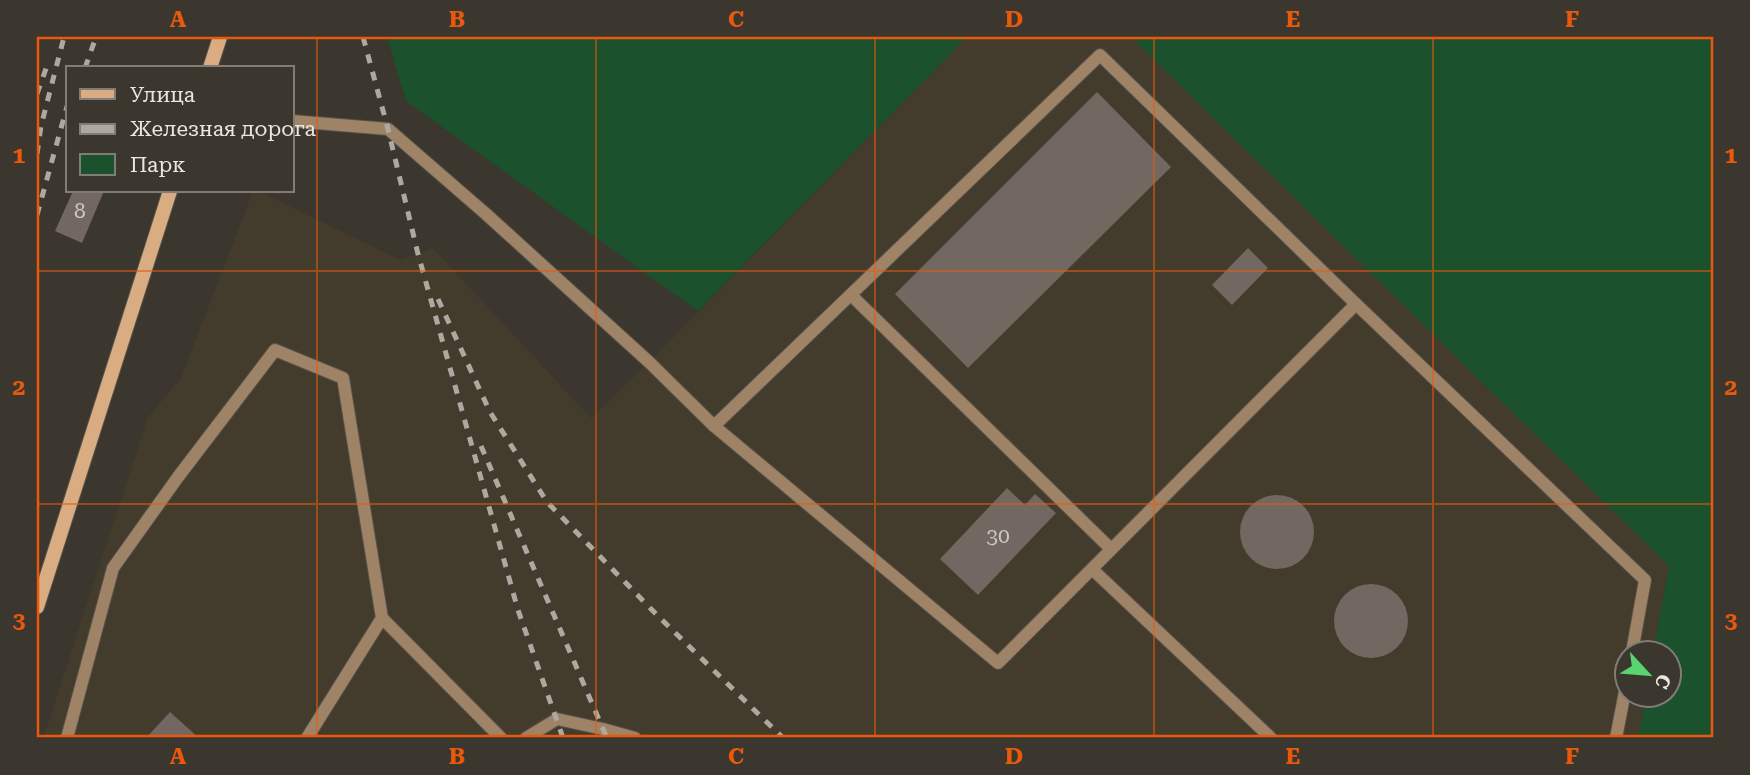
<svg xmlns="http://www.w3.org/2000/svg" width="1750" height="775" font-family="'Roboto Serif',serif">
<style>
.built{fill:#433c2d}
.green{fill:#1b512c}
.building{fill:#726761}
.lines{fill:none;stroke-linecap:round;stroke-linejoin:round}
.lane-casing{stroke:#57524b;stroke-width:14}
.secondary-casing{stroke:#57524b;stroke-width:16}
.lane{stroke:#9f8367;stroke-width:12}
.secondary{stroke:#d9ad81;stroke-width:14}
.rail{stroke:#ada9a2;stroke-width:5;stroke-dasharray:9 9;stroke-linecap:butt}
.grid{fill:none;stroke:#e8590c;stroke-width:2;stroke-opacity:0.55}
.labels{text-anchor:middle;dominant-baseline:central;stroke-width:5;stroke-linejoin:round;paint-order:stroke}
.number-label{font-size:21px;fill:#ccc7c1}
.neatline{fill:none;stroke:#e8590c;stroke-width:2.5}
.grid-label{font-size:23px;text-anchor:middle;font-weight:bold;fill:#e8590c}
</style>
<rect width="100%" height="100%" fill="#3b362e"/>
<path class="built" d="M967,37H1131L1669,566L1653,652H1628V694L1646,695L1638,738H43L148,417L181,378L253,191H259L400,260L433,248L591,418L649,362Z"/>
<g class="green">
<path d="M387,37H967L698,311L406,101Z"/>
<path d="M1131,37H1713V738H1638L1646,695L1670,694V652H1653L1669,566Z"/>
</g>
<g class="building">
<path d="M1097,92L1171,167L968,368L895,294Z"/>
<path d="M73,191H104L82,243L55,231Z"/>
<path d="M1248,248L1268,268L1232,305L1212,285Z"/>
<path d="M1007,488L1025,505L1035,494L1056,513L978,595L940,559Z"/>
<circle cx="1277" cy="532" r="37"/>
<circle cx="1371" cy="621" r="37"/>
<path d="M170,712L199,738H146Z"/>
</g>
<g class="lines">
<g class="lane-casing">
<g id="lane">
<path d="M292,121L388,129L486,214L649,362L714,426L998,663L1356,304"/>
<path d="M851,295L1111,549"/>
<path d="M714,426L1100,55L1356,304L1645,580L1632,652"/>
<path d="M1092,569L1271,738"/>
<path d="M382,618L501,738"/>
<path d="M67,738L113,568L178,477L275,350L343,378L382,618L307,738"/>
<path d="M526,738L557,719L603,729L635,738"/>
<path d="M1616,738L1628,676"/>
</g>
</g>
<g class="secondary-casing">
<g id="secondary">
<path d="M210,68L220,37"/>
<path d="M37,607L170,191"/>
</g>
</g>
<use href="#lane" class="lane"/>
<use href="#secondary" class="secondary"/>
<g class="rail">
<path d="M363,37L388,129L418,254L518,610L563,738"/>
<path d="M85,68L96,37"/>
<path d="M37,94L48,63"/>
<path d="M37,154L41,126L64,37"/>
<path d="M37,215L68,103"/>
<path d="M438,299L490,412L547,502L656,614L783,738"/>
<path d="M481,446L607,738"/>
</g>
</g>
<path class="grid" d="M317,37V738M596,37V738M875,37V738M1154,37V738M1433,37V738M37,271H1713M37,504H1713"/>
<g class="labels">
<g class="number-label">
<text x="80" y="211">8</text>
<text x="998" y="536">30</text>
</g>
</g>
<rect width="1750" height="775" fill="none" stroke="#3b362e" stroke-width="77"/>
<rect x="66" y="66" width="228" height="126" fill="#3b362e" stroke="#817d76" stroke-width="2"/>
<rect x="80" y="89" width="35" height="10" fill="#d9ad81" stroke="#817d76" stroke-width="2"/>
<text x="130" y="102" font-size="21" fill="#eae7e1">Улица</text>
<rect x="80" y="124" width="35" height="10" fill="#ada9a2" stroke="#817d76" stroke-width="2"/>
<text x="130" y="136" font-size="21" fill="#eae7e1">Железная дорога</text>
<rect x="80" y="154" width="35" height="21" fill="#1b512c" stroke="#817d76" stroke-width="2"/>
<text x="130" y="172" font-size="21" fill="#eae7e1">Парк</text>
<g transform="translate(1648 674) rotate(116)"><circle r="33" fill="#3b362e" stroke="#817d76" stroke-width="2"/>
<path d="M0-5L12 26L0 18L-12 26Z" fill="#58d570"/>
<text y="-10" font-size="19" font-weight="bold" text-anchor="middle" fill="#eae7e1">С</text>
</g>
<rect x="38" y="38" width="1674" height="698" class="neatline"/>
<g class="grid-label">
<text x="178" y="27">A</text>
<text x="457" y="27">B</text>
<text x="736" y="27">C</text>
<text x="1014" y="27">D</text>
<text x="1293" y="27">E</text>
<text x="1572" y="27">F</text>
<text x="19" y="163">1</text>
<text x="1731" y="163">1</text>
<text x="19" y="395">2</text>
<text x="1731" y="395">2</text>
<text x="19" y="628">3</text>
<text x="1731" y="628">3</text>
<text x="178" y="764">A</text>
<text x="457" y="764">B</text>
<text x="736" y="764">C</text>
<text x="1014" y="764">D</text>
<text x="1293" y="764">E</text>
<text x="1572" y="764">F</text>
</g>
</svg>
